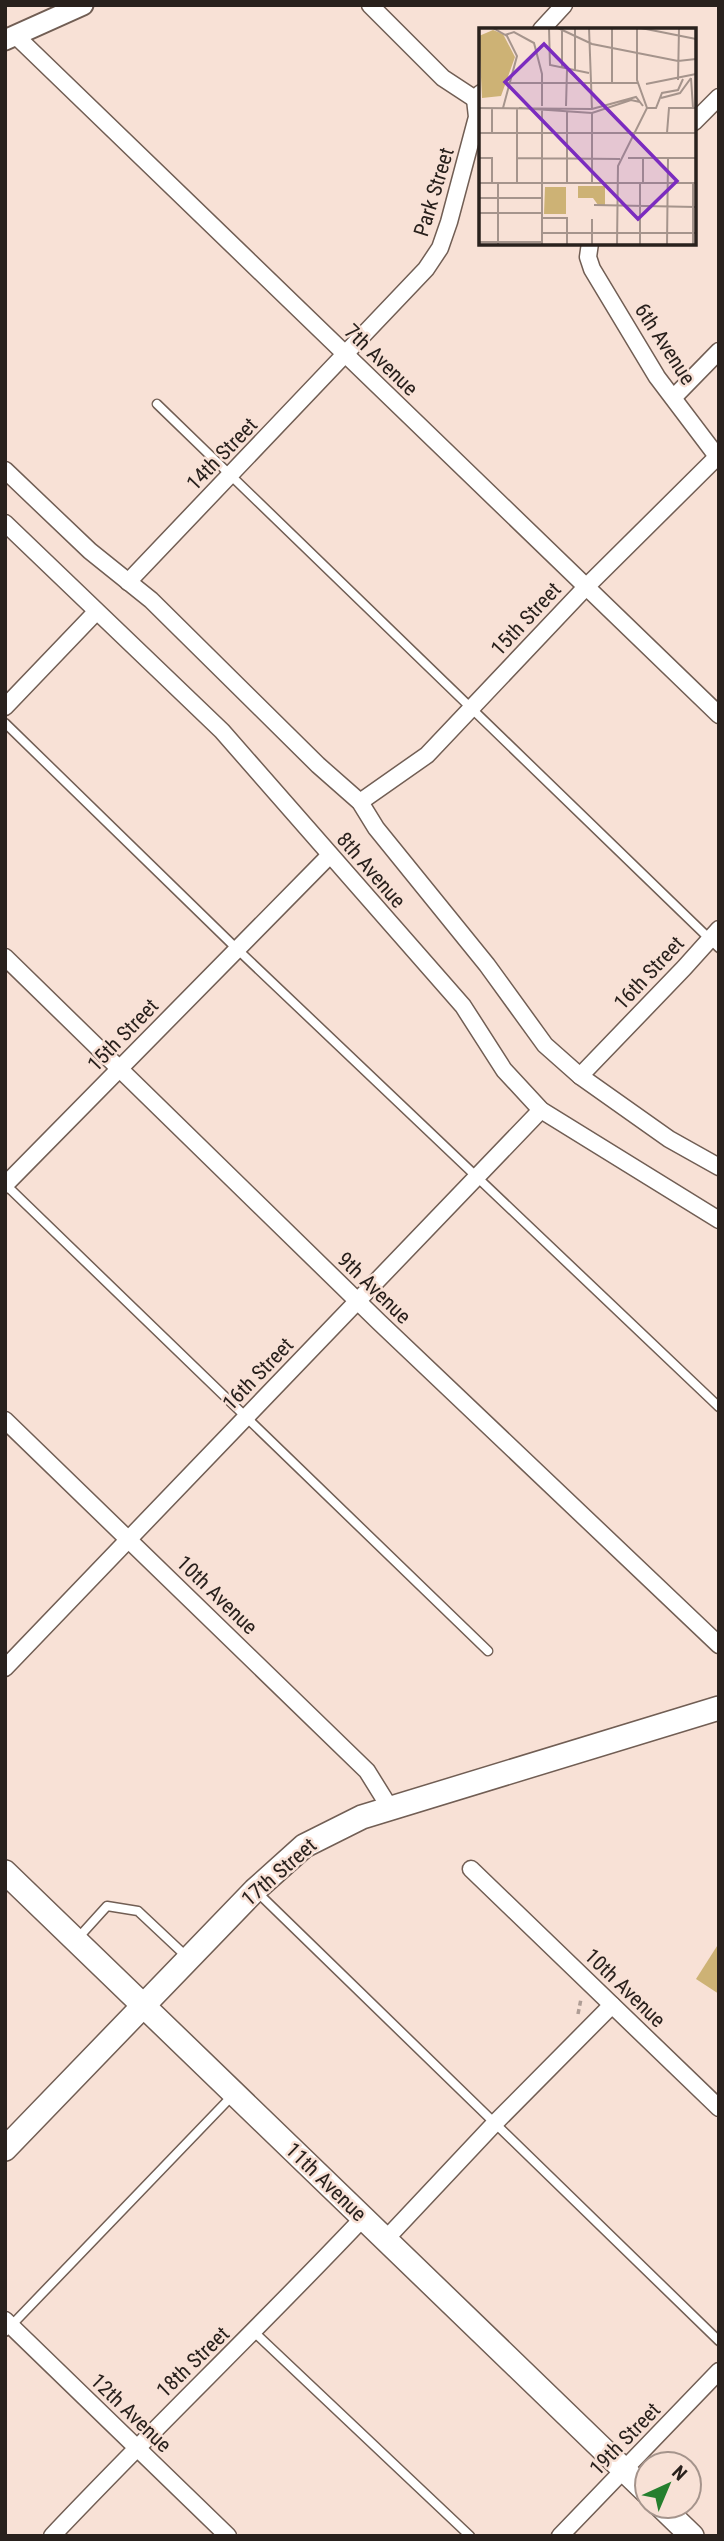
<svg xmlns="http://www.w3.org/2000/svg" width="724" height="2541" font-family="'Roboto Condensed',sans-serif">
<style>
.green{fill:#cdb275}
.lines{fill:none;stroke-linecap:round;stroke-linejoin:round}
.service-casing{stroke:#715e54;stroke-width:11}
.minor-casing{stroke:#715e54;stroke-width:19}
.tertiary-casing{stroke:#715e54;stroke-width:23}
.secondary-casing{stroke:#715e54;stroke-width:26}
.path{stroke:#af9d95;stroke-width:3.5;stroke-dasharray:5 3.5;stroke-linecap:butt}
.service{stroke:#fff;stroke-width:8}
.minor{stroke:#fff;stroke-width:16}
.tertiary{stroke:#fff;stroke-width:19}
.secondary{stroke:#fff;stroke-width:23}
.labels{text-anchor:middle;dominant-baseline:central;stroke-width:5;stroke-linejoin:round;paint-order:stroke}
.street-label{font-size:21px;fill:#29211d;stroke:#f8e1d6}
.inset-road{fill:none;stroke:#a5948c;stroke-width:2}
.view{fill:#7b2cbf;fill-opacity:0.15;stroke:#7b2cbf;stroke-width:3.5}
.inset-edge{fill:none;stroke:#29211d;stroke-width:3.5}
</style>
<rect width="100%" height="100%" fill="#f8e1d6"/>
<path class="green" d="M719,1943V1994L696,1979Z"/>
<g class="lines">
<g class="service-casing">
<g id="service">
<path d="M157,404L719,948"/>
<path d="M5,723L237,949L719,1407"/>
<path d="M5,1184L488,1651"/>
<path d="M257,1892L719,2341"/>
<path d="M78,1938L107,1906L138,1911L187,1957"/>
<path d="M5,2332L232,2096"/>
<path d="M254,2332L470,2536"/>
</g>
</g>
<g class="minor-casing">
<g id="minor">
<path d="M370,5L443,78L475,99"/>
<path d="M541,30L564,5"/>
<path d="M15,35L719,715"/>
<path d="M694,122L719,97"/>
<path d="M590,243L588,257L592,269L657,377L719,459"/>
<path d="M674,397L719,351"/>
<path d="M5,470L90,551L151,600L318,765L360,802L376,828L487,965L545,1045L580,1076L669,1139L719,1167"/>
<path d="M5,523L222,731L463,1006L504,1070L541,1110L719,1220"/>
<path d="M128,582L426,269L440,248L449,222L477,117L475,99L481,93"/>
<path d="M5,707L96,612"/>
<path d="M360,802L427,755L586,587L717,457"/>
<path d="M5,957L379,1322L719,1645"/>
<path d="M580,1076L684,968L719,929"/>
<path d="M5,1185L330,855"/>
<path d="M5,1420L367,1771L390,1808"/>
<path d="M5,1668L541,1110"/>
<path d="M471,1869L719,2108"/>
<path d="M385,2240L495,2123L612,2005"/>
<path d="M5,2320L228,2536"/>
<path d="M52,2536C154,2428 261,2326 363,2218"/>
<path d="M560,2536L719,2371"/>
</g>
</g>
<g class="tertiary-casing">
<path id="tertiary" d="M5,40L83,5"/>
</g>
<g class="secondary-casing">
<g id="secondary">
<path d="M5,1872L647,2492"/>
<path d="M5,2149L255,1890L304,1846L362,1817L719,1708"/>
<path d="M661,2506L692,2536"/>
</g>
</g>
<path class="path" d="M578,2014L581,1999"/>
<use href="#service" class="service"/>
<use href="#minor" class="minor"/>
<use href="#tertiary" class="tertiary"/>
<use href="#secondary" class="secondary"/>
</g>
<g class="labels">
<g class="street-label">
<text transform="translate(434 192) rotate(-73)">Park Street</text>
<text transform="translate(665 344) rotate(57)">6th Avenue</text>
<text transform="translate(381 360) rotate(44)">7th Avenue</text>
<text transform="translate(222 454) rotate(-46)">14th Street</text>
<text transform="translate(526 619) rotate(-47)">15th Street</text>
<text transform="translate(371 870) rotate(49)">8th Avenue</text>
<text transform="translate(649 973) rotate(-47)">16th Street</text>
<text transform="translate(123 1035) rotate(-46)">15th Street</text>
<text transform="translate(374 1288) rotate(44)">9th Avenue</text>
<text transform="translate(258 1374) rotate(-46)">16th Street</text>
<text transform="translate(217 1595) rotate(44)">10th Avenue</text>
<text transform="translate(279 1872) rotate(-41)">17th Street</text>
<text transform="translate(625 1988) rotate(44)">10th Avenue</text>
<text transform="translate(326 2182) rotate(44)">11th Avenue</text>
<text transform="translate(193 2362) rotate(-44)">18th Street</text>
<text transform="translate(131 2413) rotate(44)">12th Avenue</text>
<text transform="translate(625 2439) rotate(-46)">19th Street</text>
</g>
</g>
<g transform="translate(479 28)">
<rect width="217" height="217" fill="#f8e1d6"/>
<path d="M14,2L24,6L36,29L22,68L3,70L0,8ZM99,158H126V178L119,177L114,170H99ZM66,159H87V186H65Z" fill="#cdb275"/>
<path class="inset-road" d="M14,0L28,8L38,28L24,80M70,0L71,37L110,45M79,0L113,16L199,33L217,31M110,0L113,81M162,0L217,11M26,7L35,4L55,15L63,46V78M83,40V3M96,42V0M212,50L214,80M199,52L200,0M28,55H159M133,55V0M167,56L217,46M182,70L201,65L212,50M87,78L88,42M0,80L113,81L157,69L164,78M13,80V105M38,80V155M40,80L113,85L152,72L161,74M168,80H177L183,65L199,62L204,51M63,82V217M88,83V155M113,85V155M0,105H217M188,105L190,80H217M0,130H13V155M38,130L141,131M149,130H217M164,130V155M0,155H217M19,156V217M0,170H63M115,177L217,179M0,185H63M63,190H88V217M113,191V217M63,205H217M0,214H63M138,217L139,138L168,80L158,52V0M161,217V156M188,217L189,130M214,217V156"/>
<path class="view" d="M65,16L198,153L159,191L26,54Z"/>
<rect width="217" height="217" class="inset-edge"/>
</g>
<rect width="724" height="2541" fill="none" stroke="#29211d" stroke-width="14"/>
<g transform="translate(668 2485) rotate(44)"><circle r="33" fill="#f8e1d6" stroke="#a5948c" stroke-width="2"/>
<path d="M0-5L12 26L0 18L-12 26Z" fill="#257f2e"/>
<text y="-10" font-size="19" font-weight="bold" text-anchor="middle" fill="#29211d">N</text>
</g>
</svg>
